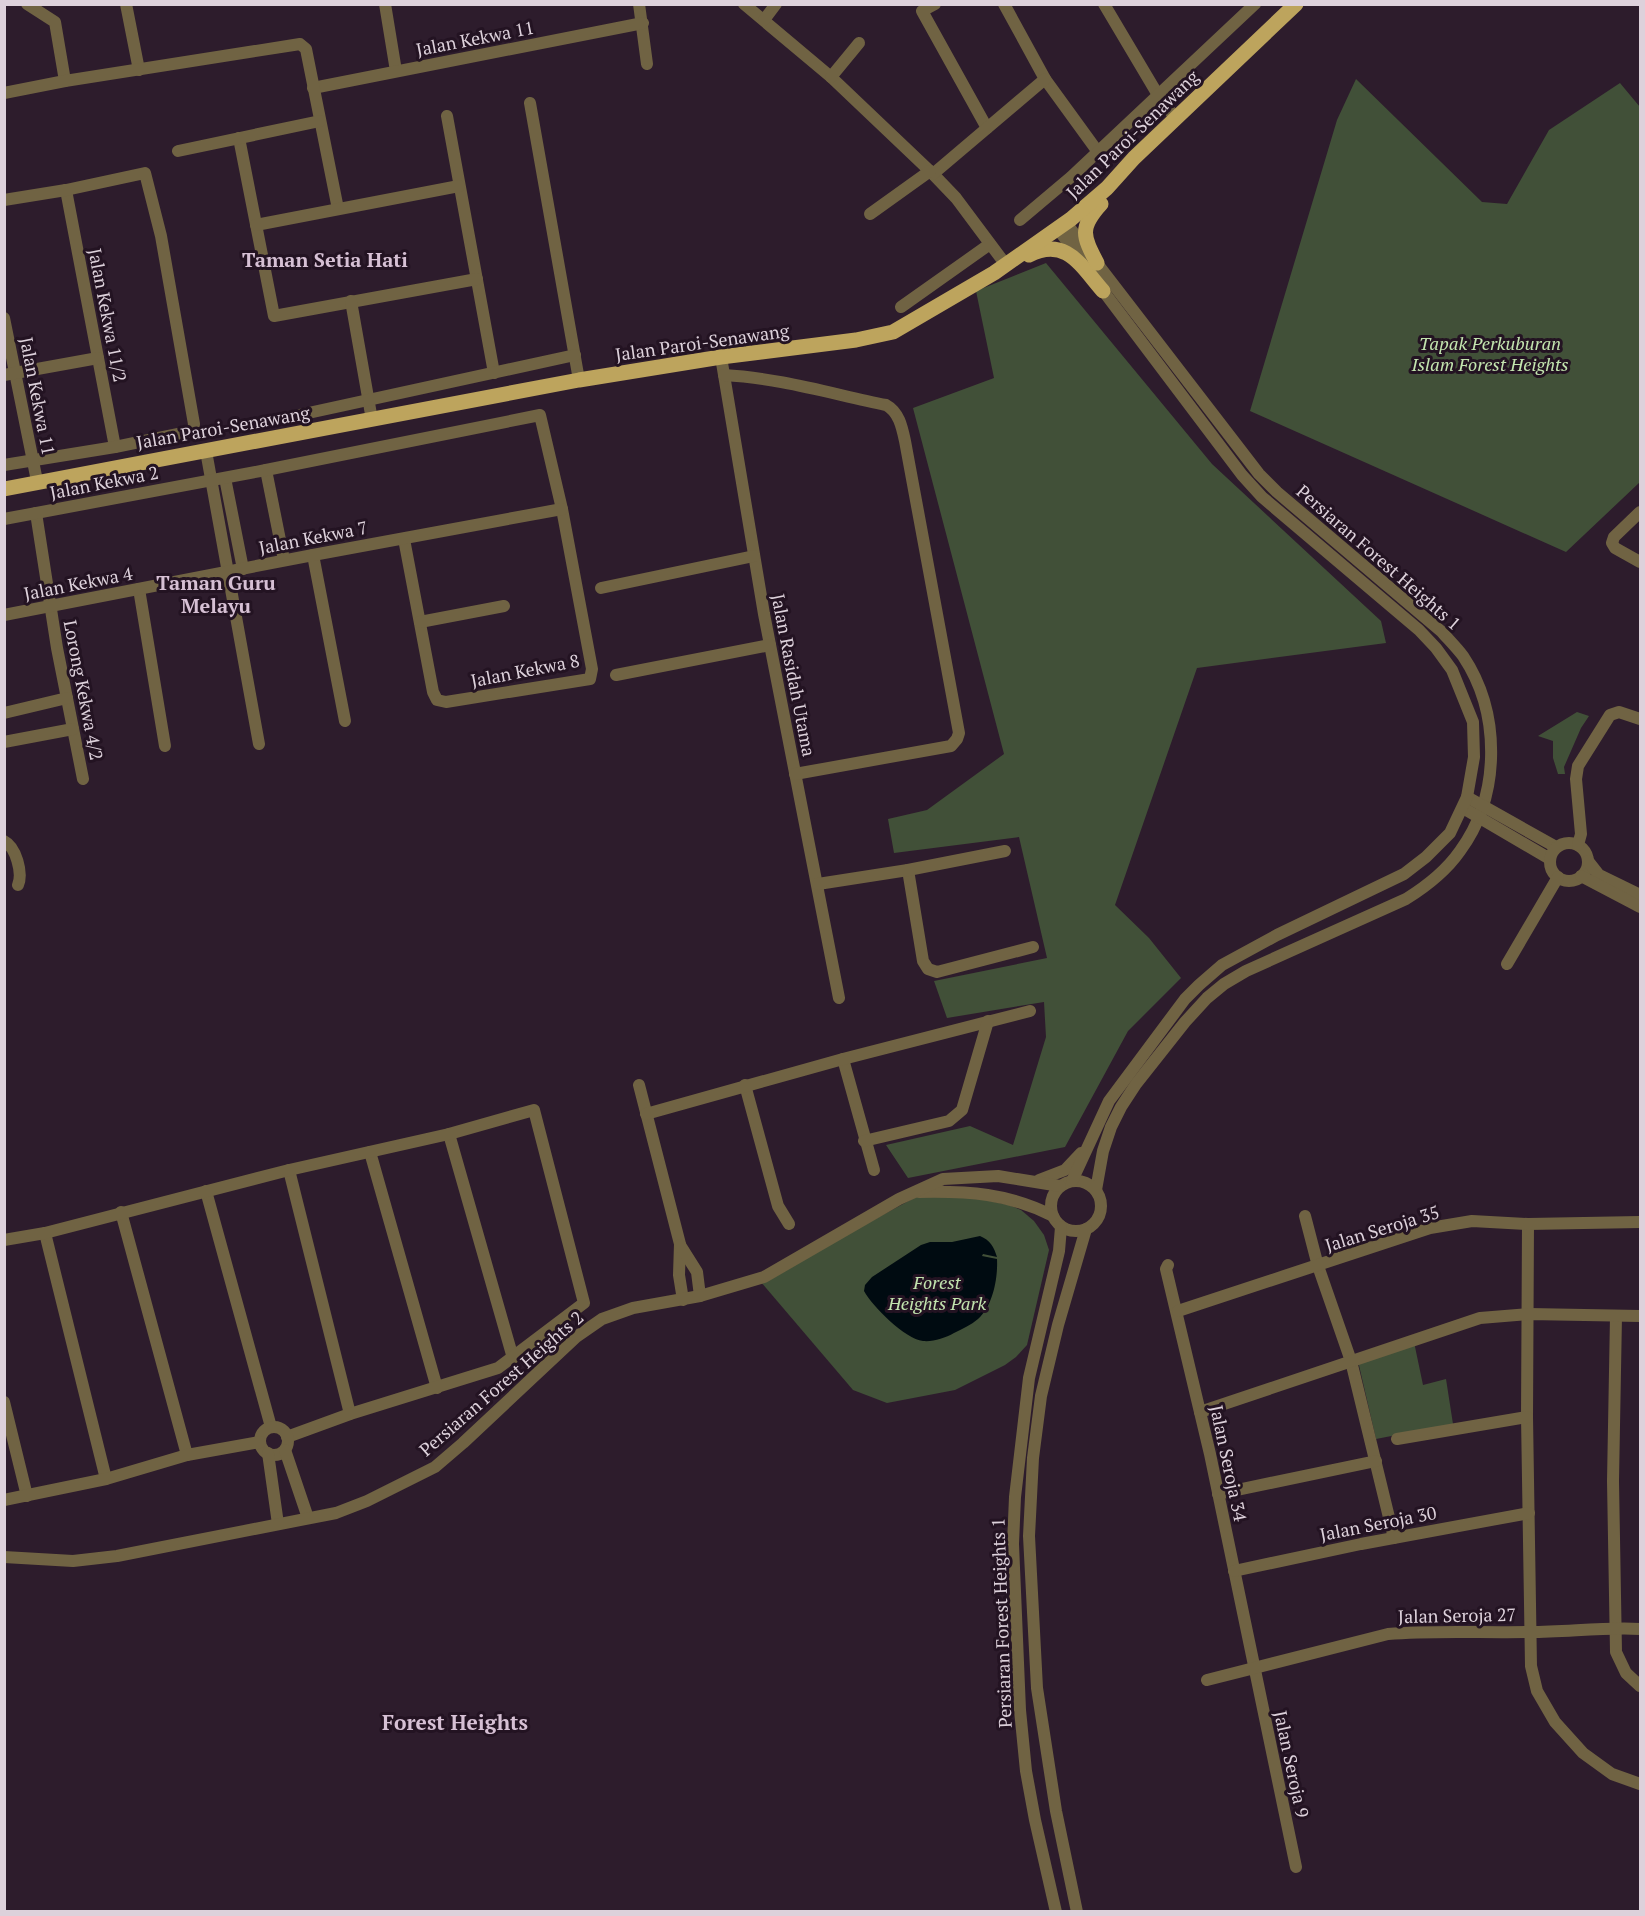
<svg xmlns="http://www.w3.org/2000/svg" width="1645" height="1916" font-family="'PT Serif',serif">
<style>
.green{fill:#415038}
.water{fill:#000b11}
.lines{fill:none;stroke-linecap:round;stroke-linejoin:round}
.minor{stroke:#706343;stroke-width:12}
.major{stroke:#bda45d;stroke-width:15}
.labels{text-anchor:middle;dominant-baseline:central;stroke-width:6;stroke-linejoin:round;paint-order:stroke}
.street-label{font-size:18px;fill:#ddd1db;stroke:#231322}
.park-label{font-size:18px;font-style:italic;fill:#c3e5af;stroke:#231322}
.neighbourhood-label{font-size:20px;font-weight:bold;fill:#d6c0d4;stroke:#231322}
.quarter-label{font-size:21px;font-weight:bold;fill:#d6c0d4;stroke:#231322}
</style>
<rect width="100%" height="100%" fill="#2d1c2c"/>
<g class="green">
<path d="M1356,79L1482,202L1507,204L1549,130L1620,83L1640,107V482L1566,552L1250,411L1337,120Z"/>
<path d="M1046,263L1212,464L1381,621L1386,643L1197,668L1115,905L1149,938L1181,978L1128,1031L1065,1147L908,1178L886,1145L970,1126L1013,1145L1046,1037L1044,1002L947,1018L934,981L1047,958L1019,837L894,853L888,819L927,810L1004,754L913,408L994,378L976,291Z"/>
<path d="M1577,712L1589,716L1581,728L1564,767L1565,774H1558L1553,758V741L1538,736Z"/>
<path d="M966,1196L1009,1205L1021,1210L1034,1221L1044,1235L1049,1250L1027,1345L1016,1357L1005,1365L955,1390L887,1403L853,1390L760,1281L916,1197Z"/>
<path d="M1414,1342L1423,1385L1446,1379L1453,1424L1376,1439L1358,1361Z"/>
</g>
<path class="water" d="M980,1236C990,1240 994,1247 997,1257L983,1254L982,1256L997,1259C998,1278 993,1306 978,1319C971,1325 962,1329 954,1333C945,1338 933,1342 923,1341C905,1339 873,1307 864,1291L865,1285L872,1277L921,1245L930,1242H952Z"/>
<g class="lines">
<g class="minor">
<path d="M27,4L55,22L65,81"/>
<path d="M126,4L139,70"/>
<path d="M385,4L396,71"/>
<path d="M639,4L647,64"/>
<path d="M744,4L831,77L933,174L956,198L1006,265"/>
<path d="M935,4L922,11L987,128"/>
<path d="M1004,4L1045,79L1098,152"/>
<path d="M1104,4L1158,95L1176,119"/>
<path d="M764,20L776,4"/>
<path d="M831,77L859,43"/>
<path d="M313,88L643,23"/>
<path d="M4,93L65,81L300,44L306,49L338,209"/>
<path d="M530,103L579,380"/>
<path d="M447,116L494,373"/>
<path d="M239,138L274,316L477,279"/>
<path d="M178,151L320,121"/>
<path d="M933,174L1045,79"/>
<path d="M66,190L115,447"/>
<path d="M4,200L66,190L145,173L161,236L194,424L193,430L188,432L115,447L4,465"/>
<path d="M870,214L930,171"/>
<path d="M1020,220L1071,177L1255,4"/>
<path d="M1066,223L1259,474L1277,492L1442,632C1449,640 1457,648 1463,656C1501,713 1501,795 1460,851C1446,871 1427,886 1406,899L1246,971L1224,984L1207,998L1185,1022L1136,1084L1121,1107L1111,1127L1103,1151L1096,1190"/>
<path d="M256,225L459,186"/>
<path d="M1058,229L1081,260"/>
<path d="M351,301L372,420"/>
<path d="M901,307L990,244"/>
<path d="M4,318L37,481"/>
<path d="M721,357L764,614L839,998"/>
<path d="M4,375L98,358"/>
<path d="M724,375C779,378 832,394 886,405C899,412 902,427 905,441L959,733L957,739L951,746L795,774"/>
<path d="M290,417L575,355"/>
<path d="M206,451L259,744"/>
<path d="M266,470L284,560"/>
<path d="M225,478L243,569"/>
<path d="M1640,512L1614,537L1612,543L1615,548L1640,562"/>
<path d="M36,513L57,648L83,779"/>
<path d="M4,519L266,470L540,415L562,509L592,669L590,679L446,702L437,700L433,692L404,539"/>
<path d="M313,555L345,721"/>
<path d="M601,588L754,556"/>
<path d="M139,589L165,746"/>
<path d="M4,615L313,555L562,509"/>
<path d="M420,622L504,606"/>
<path d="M616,675L770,645"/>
<path d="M4,713L67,698"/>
<path d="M4,742L73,729"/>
<path d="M1467,797L1556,847"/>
<path d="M1463,808L1550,859"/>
<path d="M4,841C16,847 23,873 18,885"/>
<circle cx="1569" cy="862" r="19"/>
<path d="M1578,845L1581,834L1576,779L1578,766L1610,715L1619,712L1640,719"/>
<path d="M1588,861L1599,875L1640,895"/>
<path d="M908,870L923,961L928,969L937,972L1033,947"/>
<path d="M1581,876L1640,907"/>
<path d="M818,884L908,870L1005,851"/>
<path d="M1507,964L1558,877"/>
<path d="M843,1059L874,1170"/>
<path d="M639,1085L680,1244L679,1275L683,1300"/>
<path d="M745,1085L778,1206L789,1224"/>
<path d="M646,1114L843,1059L1030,1011"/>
<path d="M449,1134L513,1358"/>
<path d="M864,1141L949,1121L962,1110L988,1021"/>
<path d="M370,1152L437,1388"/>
<path d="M289,1170L350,1414"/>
<path d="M1039,1180L1065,1170L1081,1153"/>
<circle cx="1076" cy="1206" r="25"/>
<path d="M1072,1181L1109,1101L1185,999L1199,985L1222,965L1277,935L1404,874L1426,857L1450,833L1467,797L1474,757L1473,722L1452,670L1436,648L1419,630L1262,497L1242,475L1098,284"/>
<path d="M206,1191L271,1427"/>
<path d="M919,1192C968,1191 1008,1193 1053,1216"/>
<path d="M121,1212L187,1455"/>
<path d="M1305,1216L1318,1266L1351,1361L1394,1538"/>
<path d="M1528,1224L1527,1417L1531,1666L1537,1691L1555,1722L1583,1753L1612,1774L1640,1784"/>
<path d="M45,1233L106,1479"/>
<path d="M4,1240L45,1233L289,1170L449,1134L534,1110L584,1303L498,1368L350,1414L287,1437"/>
<path d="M680,1245L697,1272L700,1296"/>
<path d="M1168,1265L1166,1269L1210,1454L1296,1867"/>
<path d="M1178,1311L1430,1228L1472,1221L1528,1224L1640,1222"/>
<path d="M1616,1316L1613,1481L1616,1652L1626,1673L1640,1686"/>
<path d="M4,1402L27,1496"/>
<path d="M1200,1412L1480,1318L1529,1314L1640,1316"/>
<circle cx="274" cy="1441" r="14"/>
<path d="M1397,1439L1527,1417"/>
<path d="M285,1450L308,1518"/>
<path d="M268,1453L278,1524"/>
<path d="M1218,1494L1376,1461"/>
<path d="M4,1500L106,1479L187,1455L260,1442"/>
<path d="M4,1557L73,1561L117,1556L336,1513L367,1501L435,1467L463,1443L576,1337L602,1319L633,1308L700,1296L764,1277L899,1199L943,1179L998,1176L1060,1186"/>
<path d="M1234,1571L1361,1544L1529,1513"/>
<path d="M1207,1680L1388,1634C1436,1630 1483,1633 1530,1632C1567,1632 1604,1627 1640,1629"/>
<path d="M1056,1912L1035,1820L1026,1771L1020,1710L1013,1544L1015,1497L1029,1378L1059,1251L1061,1227"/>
<path d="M1077,1912L1056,1811L1037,1688L1029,1536L1033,1458L1041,1396L1058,1325L1086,1229"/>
</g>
<g class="major">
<path d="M1029,255C1066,236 1081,266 1103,291"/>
<path d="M1097,263C1083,236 1079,228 1101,204"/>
<path d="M4,489L579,380L721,357L856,340L893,332L994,273L1071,219L1107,188L1134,158L1296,4"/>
</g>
</g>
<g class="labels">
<g class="street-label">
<text transform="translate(475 38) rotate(-11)">Jalan Kekwa 11</text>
<text transform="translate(1132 134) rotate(-44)">Jalan Paroi-Senawang</text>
<text transform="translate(108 315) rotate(79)">Jalan Kekwa 11/2</text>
<text transform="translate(702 342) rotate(-8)">Jalan Paroi-Senawang</text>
<text transform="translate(38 396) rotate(79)">Jalan Kekwa 11</text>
<text transform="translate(223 427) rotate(-10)">Jalan Paroi-Senawang</text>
<text transform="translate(104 482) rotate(-11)">Jalan Kekwa 2</text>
<text transform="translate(313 537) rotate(-11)">Jalan Kekwa 7</text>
<text transform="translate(1379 557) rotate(41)">Persiaran Forest Heights 1</text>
<text transform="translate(78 583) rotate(-11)">Jalan Kekwa 4</text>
<text transform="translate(525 670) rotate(-11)">Jalan Kekwa 8</text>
<text transform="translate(794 675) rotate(79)">Jalan Rasidah Utama</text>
<text transform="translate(84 690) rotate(79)">Lorong Kekwa 4/2</text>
<text transform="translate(1382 1228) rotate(-17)">Jalan Seroja 35</text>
<text transform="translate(501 1383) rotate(-41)">Persiaran Forest Heights 2</text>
<text transform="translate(1229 1463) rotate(78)">Jalan Seroja 34</text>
<text transform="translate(1378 1523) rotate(-11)">Jalan Seroja 30</text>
<text transform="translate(1457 1615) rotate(-1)">Jalan Seroja 27</text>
<text transform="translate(1001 1623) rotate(-92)">Persiaran Forest Heights 1</text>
<text transform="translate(1292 1764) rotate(78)">Jalan Seroja 9</text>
</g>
<g class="park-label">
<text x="1490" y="343">Tapak Perkuburan<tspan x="1490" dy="21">Islam Forest Heights</tspan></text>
<text x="937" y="1282">Forest<tspan x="937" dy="21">Heights Park</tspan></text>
</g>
<g class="neighbourhood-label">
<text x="325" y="259">Taman Setia Hati</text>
<text x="216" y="582">Taman Guru<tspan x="216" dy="23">Melayu</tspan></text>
</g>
<g class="quarter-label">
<text x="455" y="1722">Forest Heights</text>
</g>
</g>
<rect width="1645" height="1916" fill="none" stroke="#ddd1db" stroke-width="12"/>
</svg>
